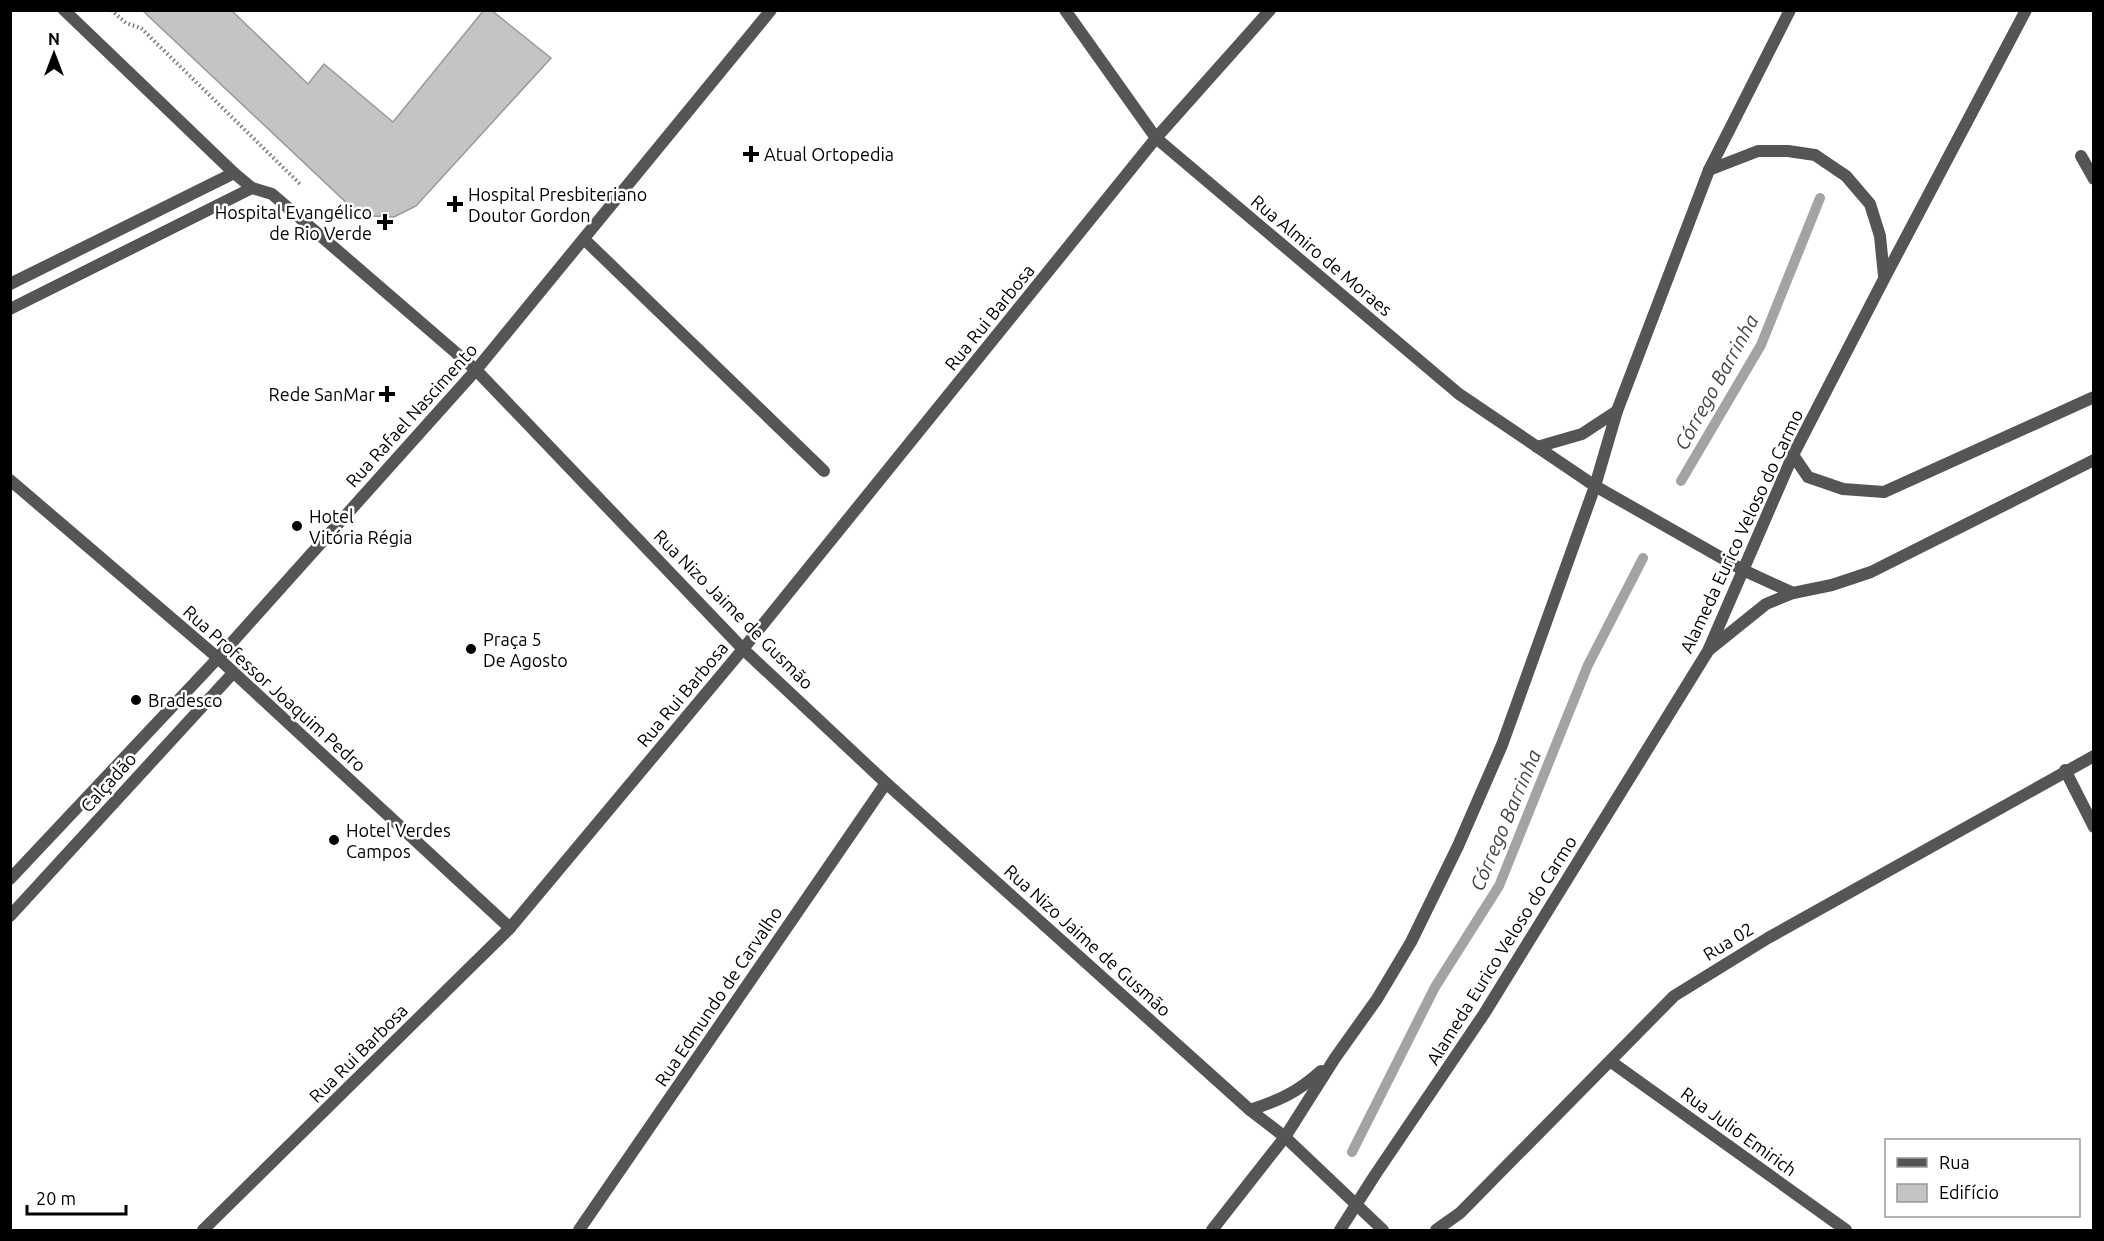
<svg xmlns="http://www.w3.org/2000/svg" width="2104" height="1241" font-family="Ubuntu,sans-serif">
<style>
.lines{fill:none;stroke-linecap:round;stroke-linejoin:round}
.stream{stroke:#a3a3a3;stroke-width:10}
.building{fill:#c4c4c4;stroke:#999;stroke-width:1.5}
.path{stroke:#777;stroke-width:4;stroke-dasharray:1.5 3;stroke-linecap:butt}
.service{stroke:#555;stroke-width:12}
.pedestrian{stroke:#555;stroke-width:12}
.minor{stroke:#555;stroke-width:12}
.tertiary{stroke:#555;stroke-width:12}
.poi-dot{fill:#000;stroke:#fff;stroke-width:2}
.labels{text-anchor:middle;dominant-baseline:central;stroke-width:5;stroke-linejoin:round;paint-order:stroke}
.poi-label{font-size:18px;fill:#000;stroke:#fff;text-anchor:start}
.street-label{font-size:18px;fill:#000;stroke:#fff}
.water-label{font-size:20px;font-style:italic;fill:#444;stroke:#fff}
</style>
<rect width="100%" height="100%" fill="#fff"/>
<g class="lines">
<g class="stream">
<path d="M1681,481L1761,345L1820,198"/>
<path d="M1352,1152L1435,987L1499,886L1588,665L1643,558"/>
</g>
</g>
<path class="building" d="M142,10H231L308,84L324,64L393,122L484,10H491L551,58L416,206L394,217L373,216L350,206Z"/>
<g class="lines">
<path class="path" d="M111,10L126,23L141,28L300,184"/>
<path class="service" d="M2081,156L2094,179"/>
<path class="pedestrian" d="M10,916L233,673"/>
<g class="minor">
<path d="M64,10L234,173L252,188L272,194L476,370L743,649L886,783L1250,1110L1285,1137L1383,1230"/>
<path d="M584,239L824,471"/>
<path d="M10,284L234,173"/>
<path d="M10,309L252,188"/>
<path d="M10,480L218,658L510,928"/>
<path d="M2065,770L2094,827"/>
<path d="M10,879L218,658L476,370L771,10"/>
<path d="M1610,1061L1846,1230"/>
<path d="M203,1230L510,928L743,649L1156,138L1270,10"/>
<path d="M579,1230L886,783"/>
<path d="M1436,1230L1460,1213L1674,996L1768,938L2094,756"/>
</g>
<g class="tertiary">
<path d="M1065,10L1156,138L1459,394L1595,486L1743,570L1793,593"/>
<path d="M1709,170L1758,151H1788L1815,155L1846,176L1870,204L1880,236L1884,276"/>
<path d="M1537,447L1582,434L1617,411"/>
<path d="M1793,455L1808,477L1843,489L1884,492L2094,397"/>
<path d="M1710,649L1766,604L1793,593L1832,585L1871,572L2094,460"/>
<path d="M1250,1110C1280,1100 1298,1092 1321,1071"/>
<path d="M1212,1230L1285,1137L1335,1058L1377,999L1411,942L1458,846L1502,745L1595,486L1617,411L1709,170L1790,10"/>
<path d="M1340,1230L1375,1175L1484,1014L1708,651L1793,455L1885,277L2026,10"/>
</g>
</g>
<g class="poi-dot">
<path d="M748 145h6v6h6v6h-6v6h-6v-6h-6v-6h6z"/>
<path d="M452 195h6v6h6v6h-6v6h-6v-6h-6v-6h6z"/>
<path d="M382 213h6v6h6v6h-6v6h-6v-6h-6v-6h6z"/>
<path d="M384 385h6v6h6v6h-6v6h-6v-6h-6v-6h6z"/>
<circle cx="297" cy="526" r="6"/>
<circle cx="471" cy="649" r="6"/>
<circle cx="136" cy="700" r="6"/>
<circle cx="334" cy="840" r="6"/>
</g>
<g class="labels">
<g class="poi-label">
<text x="764" y="154">Atual Ortopedia</text>
<text x="468" y="194">Hospital Presbiteriano<tspan x="468" dy="21">Doutor Gordon</tspan></text>
<text x="372" y="212" text-anchor="end">Hospital Evangélico<tspan x="372" dy="21">de Rio Verde</tspan></text>
<text x="375" y="394" text-anchor="end">Rede SanMar</text>
<text x="309" y="516">Hotel<tspan x="309" dy="21">Vitória Régia</tspan></text>
<text x="483" y="639">Praça 5<tspan x="483" dy="21">De Agosto</tspan></text>
<text x="148" y="700">Bradesco</text>
<text x="346" y="830">Hotel Verdes<tspan x="346" dy="21">Campos</tspan></text>
</g>
<g class="street-label">
<text transform="translate(1322 255) rotate(40)">Rua Almiro de Moraes</text>
<text transform="translate(989 317) rotate(-51)">Rua Rui Barbosa</text>
<text transform="translate(411 415) rotate(-48)">Rua Rafael Nascimento</text>
<text transform="translate(1741 531) rotate(-65)">Alameda Eurico Veloso do Carmo</text>
<text transform="translate(734 609) rotate(45)">Rua Nizo Jaime de Gusmão</text>
<text transform="translate(275 688) rotate(42)">Rua Professor Joaquim Pedro</text>
<text transform="translate(682 694) rotate(-50)">Rua Rui Barbosa</text>
<text transform="translate(108 782) rotate(-48)">Calçadão</text>
<text transform="translate(1088 940) rotate(42)">Rua Nizo Jaime de Gusmão</text>
<text transform="translate(1728 941) rotate(-32)">Rua 02</text>
<text transform="translate(1501 950) rotate(-58)">Alameda Eurico Veloso do Carmo</text>
<text transform="translate(718 996) rotate(-56)">Rua Edmundo de Carvalho</text>
<text transform="translate(358 1053) rotate(-45)">Rua Rui Barbosa</text>
<text transform="translate(1739 1131) rotate(36)">Rua Julio Emirich</text>
</g>
<g class="water-label">
<text transform="translate(1716 382) rotate(-61)">Córrego Barrinha</text>
<text transform="translate(1505 820) rotate(-67)">Córrego Barrinha</text>
</g>
</g>
<rect width="2104" height="1241" fill="none" stroke="#000000" stroke-width="24"/>
<rect x="1885" y="1139" width="195" height="78" fill="#ffffff" stroke="#999999" stroke-width="1.5"/>
<rect x="1897" y="1158" width="30" height="9" fill="#555555" stroke="#999999" stroke-width="1.5"/>
<text x="1939" y="1169" font-size="18" fill="#000000">Rua</text>
<rect x="1897" y="1184" width="30" height="18" fill="#c4c4c4" stroke="#999999" stroke-width="1.5"/>
<text x="1939" y="1199" font-size="18" fill="#000000">Edifício</text>
<g transform="translate(54 54)" stroke="#ffffff" stroke-width="4.5" paint-order="stroke">
<path d="M0-4.5L10 22L0 15L-10 22Z" fill="#000000"/>
<text y="-9" font-size="16" font-weight="bold" text-anchor="middle" fill="#000000">N</text>
</g>
<path d="M27 1205v9h99v-9" fill="none" stroke="#000000" stroke-width="3"/>
<text x="36" y="1205" font-size="18" fill="#000000" stroke="#ffffff" stroke-width="4.5" paint-order="stroke">20 m</text>
</svg>
